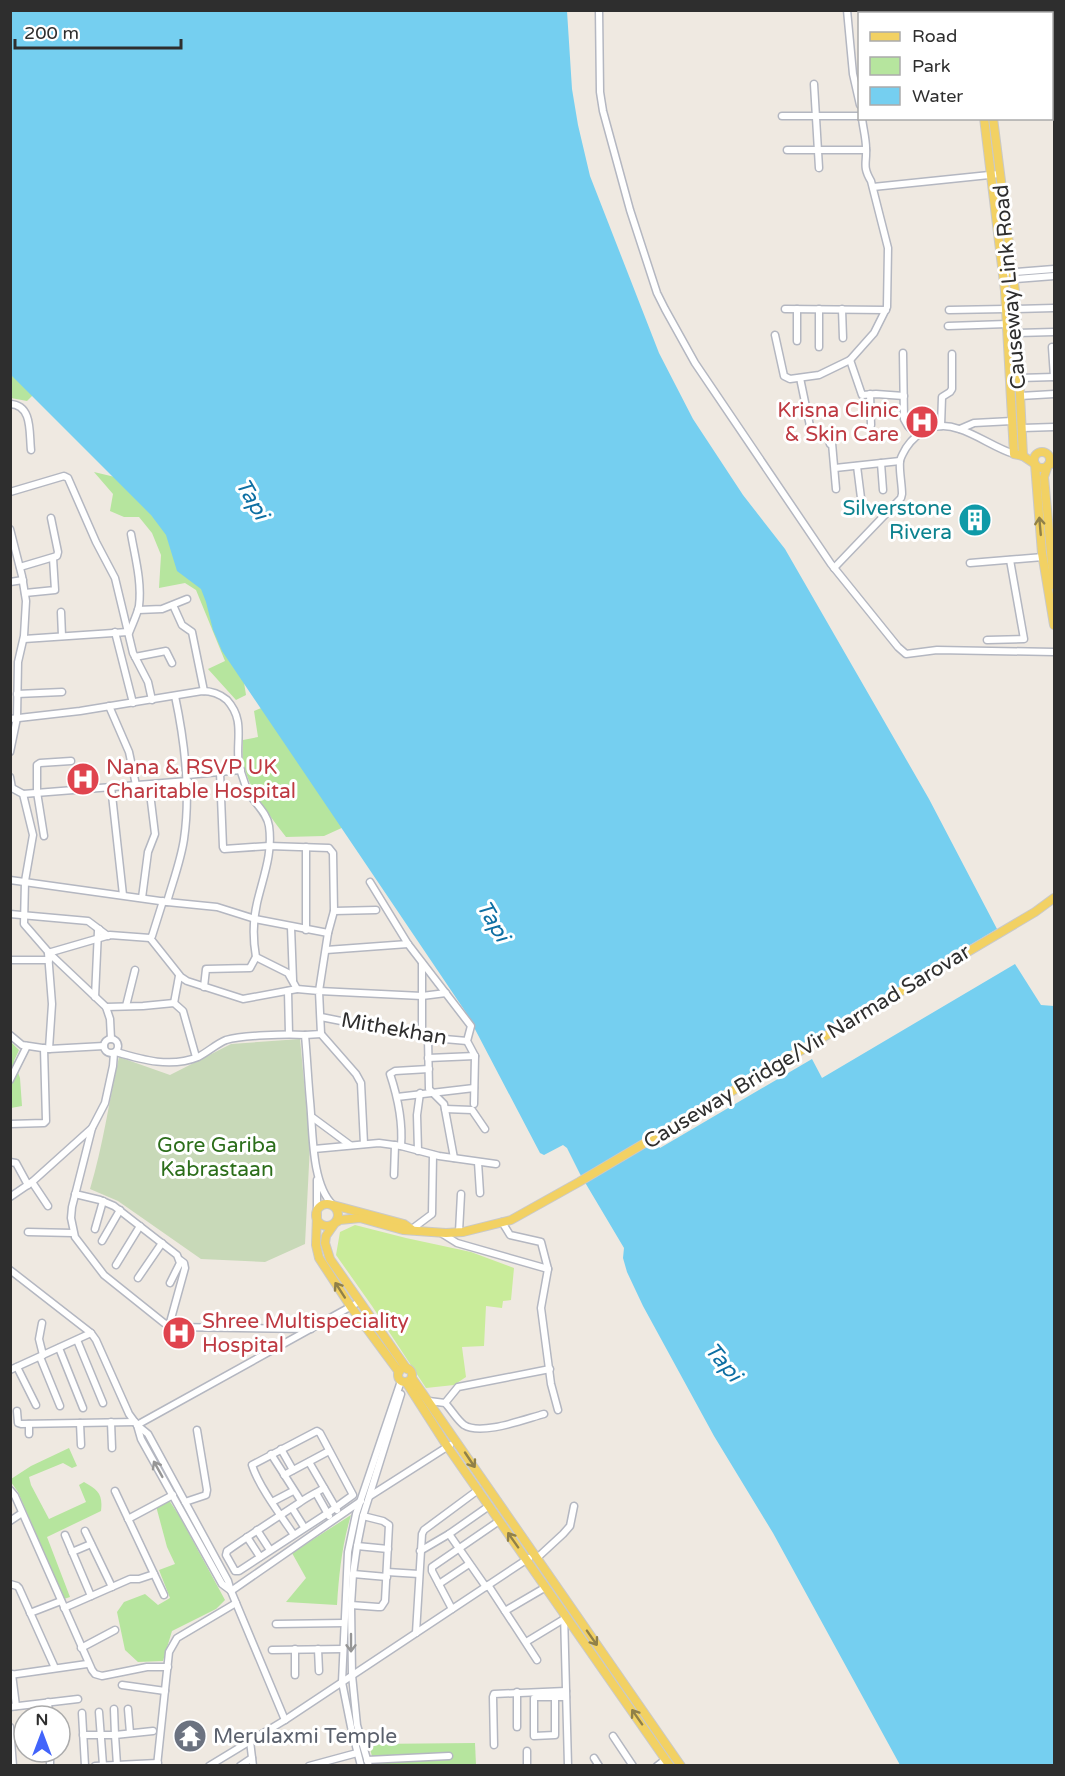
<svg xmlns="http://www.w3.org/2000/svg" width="1065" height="1776" font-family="'Varela Round',sans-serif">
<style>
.green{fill:#b6e59e}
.cemetery{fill:#c8d9b8}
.pitch{fill:#c9ec9a}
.water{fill:#75cff0}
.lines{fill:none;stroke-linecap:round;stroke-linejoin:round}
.minor-casing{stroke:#b4b7c1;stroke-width:9}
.major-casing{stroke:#c9c9c9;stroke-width:10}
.minor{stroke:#fff;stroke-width:6}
.major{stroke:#f2d163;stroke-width:8}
.oneway{stroke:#908048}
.oneway2{stroke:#969696}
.labels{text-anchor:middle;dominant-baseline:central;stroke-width:6;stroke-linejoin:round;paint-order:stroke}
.street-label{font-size:21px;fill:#2e2e2e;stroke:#fff}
.health-label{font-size:21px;fill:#be3a42;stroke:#fff;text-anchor:start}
.culture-label{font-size:21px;fill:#0d838f;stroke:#fff;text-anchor:end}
.park-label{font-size:21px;fill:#2c6e1b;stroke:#fff}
.worship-label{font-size:21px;fill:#5b616d;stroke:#fff;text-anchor:start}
.water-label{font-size:22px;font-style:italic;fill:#0d6fa3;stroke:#fff}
</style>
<rect width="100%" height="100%" fill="#efe9e1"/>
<g class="green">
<path d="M10,368L35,393L27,401L11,398Z"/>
<path d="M94,472L119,478L215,587L239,651L246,695L236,700L208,669L225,661L196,590L185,583L159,588L161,555L152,533L139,517H124L110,511L113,494Z"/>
<path d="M266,706L346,826L324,836L286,837C268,813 247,789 243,759C242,753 243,746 243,740L258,737L254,711Z"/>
<path d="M10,1041L19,1050L14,1061L20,1078L22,1106L11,1108Z"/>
<path d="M69,1448L77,1466L72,1468L63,1463L29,1477L31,1485L49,1519L86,1502L79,1485L84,1482C98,1490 103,1494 101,1511L47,1537L70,1597L64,1599L18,1492L11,1482V1479L31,1466Z"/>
<path d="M169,1500L180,1517L225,1600L216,1609L172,1631L163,1661L138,1662L125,1650L117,1612L124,1602L145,1594L158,1605L170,1598L159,1570L175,1564L167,1547L156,1506Z"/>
<path d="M351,1515C342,1545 339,1574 337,1605L286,1602L306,1578L292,1553Z"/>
<path d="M475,1743L476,1765H374L369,1744Z"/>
</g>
<path class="cemetery" d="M300,1039L310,1145L305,1244L265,1262L201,1259L118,1201L90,1189C103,1146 109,1101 119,1057L170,1075L231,1044Z"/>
<path class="pitch" d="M355,1225L406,1238L471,1252L514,1268L511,1300L503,1301L502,1308L486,1306L484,1346L462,1347L466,1377L454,1385L426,1388L372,1306L336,1255L340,1232Z"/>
<path class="water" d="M10,11H567L572,89L578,125L590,176L659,353L693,419L743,495L785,549L929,799L997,929L650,1134L660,1148L812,1059L822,1078L1015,964L1041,1005L1054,1006V1765H900L773,1533L714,1436L643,1306L627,1272L623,1258L624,1248L580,1174L567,1148L563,1145L544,1155L540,1153L467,1014L222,651L213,630L206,602L201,589L177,571L166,535L151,515L11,375Z"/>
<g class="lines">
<g class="minor-casing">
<g id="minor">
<path d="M599,10L600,92L603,111L630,210L657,293L665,309L695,363L831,564L898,647L906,654L937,650L1054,652"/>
<path d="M847,10L853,74L860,105"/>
<path d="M1047,10L1054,14"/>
<path d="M814,84L819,168"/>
<path d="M782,116H860"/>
<path d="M787,150H866"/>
<path d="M873,187L999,174"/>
<path d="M1003,273L1054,269"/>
<path d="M1004,280L1054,276"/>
<path d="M785,309L886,310"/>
<path d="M797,309V341"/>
<path d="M842,309L843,338"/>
<path d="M1016,309L1054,308"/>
<path d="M949,310L1006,309"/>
<path d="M948,326L1007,324"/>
<path d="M1017,333L1054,332"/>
<path d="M775,335L784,376L790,379L819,375L850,360L874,333L887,307L888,248L871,181C862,166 867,163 866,148C866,138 863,128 862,118"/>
<path d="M819,347V309"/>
<path d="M1052,347L1054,377"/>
<path d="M903,353L904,419L908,426L917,435"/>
<path d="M850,360L862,395L876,394L904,396"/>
<path d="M800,378L810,426L815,432H823L828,438L830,444"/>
<path d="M1019,378L1054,377"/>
<path d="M870,394L871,425"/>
<path d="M1020,396L1054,394"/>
<path d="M10,404C33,405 29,433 31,450"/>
<path d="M941,426L942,397L950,392L952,389V354"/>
<path d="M1022,428L1054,427"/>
<path d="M960,429L974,423L1012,421"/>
<path d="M832,443L836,489"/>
<path d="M881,463L883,490"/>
<path d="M857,466L861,498"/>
<path d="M835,468L900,461"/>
<path d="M10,492L64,476L68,478L96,542L115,578L133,653L148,682L152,700"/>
<path d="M10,529L22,576L26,601L24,636L18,662L17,718L10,752"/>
<path d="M970,563L1043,557"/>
<path d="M20,567L57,556L58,552L51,518"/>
<path d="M834,568L901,498L902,494C902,484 899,471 900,461C901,456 904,452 906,448C918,430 937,421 959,429C978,435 995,448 1014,454"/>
<path d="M10,582L23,580"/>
<path d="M25,593L55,590L53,558"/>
<path d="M173,605L182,625L192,632L204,691"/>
<path d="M138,610L162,609L187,599"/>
<path d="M61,612L62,636"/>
<path d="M115,632L133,703"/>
<path d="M129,633C132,625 137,615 139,606C142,582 135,557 131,534"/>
<path d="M24,639L128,632"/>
<path d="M987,640L1024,639L1010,560"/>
<path d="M135,657L166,651L172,663"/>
<path d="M17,694L62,692"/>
<path d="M109,706L129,752L136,785"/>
<path d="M10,719L80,711L202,691C211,691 220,694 227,700C246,721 235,741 239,766C241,772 244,781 246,787C251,801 267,811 269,826C273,854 263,877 257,903C253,920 253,940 256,957L288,973L297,989L319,991L321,1034L305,1035"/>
<path d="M220,772L223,847L224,849L269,846L329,848L333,853L334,911L328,933L319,991L422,996L446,993"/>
<path d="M187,775L241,770"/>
<path d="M10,777L12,788L23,794L33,835L25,881L24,924L50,954L106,1007L110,1019L111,1039"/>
<path d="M111,786L123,895"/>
<path d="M23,794L188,781"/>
<path d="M44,836L37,792V765L40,763L71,761"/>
<path d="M306,847V930"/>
<path d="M10,880L167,902L217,907L255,919L328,933"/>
<path d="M370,882L408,944L471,1026L467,1041L475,1056L474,1104"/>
<path d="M142,898L148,852L155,834L149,785"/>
<path d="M167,902C173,881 181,860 184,839C191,791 185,743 175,696"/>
<path d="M334,911L376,910"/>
<path d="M10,914L88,921L108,936"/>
<path d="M291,927L293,980"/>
<path d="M150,938L181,977L187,981L243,999L297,989"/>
<path d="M326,950L408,944"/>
<path d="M10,960H49"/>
<path d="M204,987L206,969L250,968L256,957"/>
<path d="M288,991L289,1034"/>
<path d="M95,997L98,931L99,929"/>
<path d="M174,1003L179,976"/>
<path d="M126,1006L135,970"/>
<path d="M106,1007L143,1006L174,1003L183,1011L196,1057"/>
<path d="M321,1017L422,1037L467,1041"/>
<path d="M321,1034L356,1074L361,1083L364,1144"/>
<path d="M10,1035L22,1045L49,1049L104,1046"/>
<path d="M422,1037V963"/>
<path d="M428,1037L429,1089L444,1104L454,1158"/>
<circle cx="111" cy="1046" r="7"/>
<path d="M49,1049L52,1004L48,953L110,935L150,938L152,936L163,901"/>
<path d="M116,1052C143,1060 171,1068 198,1057C208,1052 216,1044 226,1040C243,1035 287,1034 305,1035C307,1057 308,1079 310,1101C313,1130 311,1184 333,1205"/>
<path d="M428,1058L475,1056"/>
<path d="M10,1080L27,1046"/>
<path d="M397,1097L474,1088"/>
<path d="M445,1109L472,1110L485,1129"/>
<path d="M312,1117L350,1145"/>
<path d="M10,1124L44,1123L46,1121L44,1048"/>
<path d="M92,1128L72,1207L71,1218L75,1237L104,1275L164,1323L173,1327L311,1329"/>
<path d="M401,1146C403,1121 398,1098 390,1074L395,1071L429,1069"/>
<path d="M314,1149L379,1143L401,1146L439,1156L496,1164"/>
<path d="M418,1151L417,1115L420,1093"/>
<path d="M10,1162L16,1163L28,1185"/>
<path d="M478,1162L480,1193"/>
<path d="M394,1175L395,1145"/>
<path d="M32,1182L48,1206"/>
<path d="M75,1194L100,1200L114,1206L177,1255L180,1263L170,1283"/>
<path d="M10,1197L32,1182L92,1128L105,1103L113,1066L114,1053"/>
<path d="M317,1215V1180"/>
<path d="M502,1222L510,1235L541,1242L548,1269L541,1308L551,1384L558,1410"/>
<path d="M95,1229L103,1201"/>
<path d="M412,1229L432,1214L433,1155"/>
<path d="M28,1232L73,1233"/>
<path d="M459,1232L461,1194"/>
<path d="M441,1233L457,1243L548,1269"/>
<path d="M102,1241L120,1210"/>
<path d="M116,1265L140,1226"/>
<path d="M10,1270L91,1333L96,1340L129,1414L137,1425L148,1434L228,1581L231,1591L285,1720"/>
<path d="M138,1278L162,1243"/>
<path d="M42,1323L39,1339L43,1355"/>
<path d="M169,1326L185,1268L184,1263L180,1260"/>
<path d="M77,1340L103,1403"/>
<path d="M59,1348L83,1408"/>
<path d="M40,1357L60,1406"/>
<path d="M17,1367L36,1405"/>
<path d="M10,1370L91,1333"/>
<path d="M429,1401L445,1403C451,1409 457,1420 464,1425C481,1436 525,1419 544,1414"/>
<path d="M445,1403L458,1387L550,1369"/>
<path d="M17,1411L18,1423L21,1424L135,1422"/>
<path d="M111,1422L112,1448"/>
<path d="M80,1423L81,1445"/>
<path d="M29,1424V1434"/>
<path d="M137,1425L359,1302"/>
<path d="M137,1425L141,1439L222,1584L230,1590"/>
<path d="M281,1449L293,1470"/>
<path d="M271,1454L301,1501"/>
<path d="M309,1462L337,1510"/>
<path d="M284,1475L329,1451"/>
<path d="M10,1490L15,1496L92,1670L95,1674L102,1676L147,1667H168"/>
<path d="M115,1491L164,1595"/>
<path d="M316,1493L329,1516"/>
<path d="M370,1496L450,1445"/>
<path d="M185,1502L206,1495L207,1490L197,1430"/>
<path d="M272,1502L293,1491"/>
<path d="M292,1508L304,1527"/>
<path d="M128,1519L173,1495"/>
<path d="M10,1521L22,1513"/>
<path d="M257,1530L270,1550"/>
<path d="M85,1531L112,1587"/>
<path d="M449,1534L486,1587"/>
<path d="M65,1535L91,1596"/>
<path d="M294,1535C281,1516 258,1485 252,1465L317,1431L320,1433L353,1495L328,1513L239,1571H235L226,1555L227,1551C251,1534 275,1519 299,1503C307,1497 316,1493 324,1488"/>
<path d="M247,1537L260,1557"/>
<path d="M357,1546L388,1549"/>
<path d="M420,1551L449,1534L489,1506"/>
<path d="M72,1552L91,1544"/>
<path d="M537,1558L563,1534L570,1526L574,1506"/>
<path d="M387,1572L419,1574"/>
<path d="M353,1574L387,1577"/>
<path d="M10,1584L17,1586L19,1588L55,1668"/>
<path d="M439,1584L469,1564"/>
<path d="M488,1585L537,1660"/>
<path d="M231,1591L361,1501"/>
<path d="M351,1605L378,1607H381L385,1601L389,1525L383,1521L363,1516"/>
<path d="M64,1608L130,1579H139L154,1574"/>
<path d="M452,1609L432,1571V1567L499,1521"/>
<path d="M505,1611L546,1587"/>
<path d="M30,1613L61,1601"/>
<path d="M564,1613L568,1766"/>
<path d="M276,1624L344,1623"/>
<path d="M416,1633L422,1534L424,1530L478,1490"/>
<path d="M526,1642L564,1619"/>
<path d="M81,1648L115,1630"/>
<path d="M295,1649V1675"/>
<path d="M318,1649L319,1671"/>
<path d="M272,1650L343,1649"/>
<path d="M12,1674L16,1706"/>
<path d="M10,1675L87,1664"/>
<path d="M122,1685L165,1691"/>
<path d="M517,1692V1727"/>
<path d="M555,1697V1735L534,1736V1698L537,1697C546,1697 556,1697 566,1697"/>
<path d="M48,1702L49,1716"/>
<path d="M10,1707L78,1699"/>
<path d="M128,1709L130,1733"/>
<path d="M99,1712L103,1765"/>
<path d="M82,1713L85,1766"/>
<path d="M10,1727L13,1766"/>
<path d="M83,1735H115L114,1709"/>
<path d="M613,1736L633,1766"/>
<path d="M250,1741L253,1766"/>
<path d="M494,1745L493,1697L494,1694L566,1691"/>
<path d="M50,1752V1766"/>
<path d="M594,1758L599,1766"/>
<path d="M367,1760L449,1756"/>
<path d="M117,1765L115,1735L153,1731"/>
<path d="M95,1766L158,1763"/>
<path d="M157,1766L169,1652L177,1638L236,1603"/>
<path d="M209,1766L285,1720L529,1558"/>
<path d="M240,1766L252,1758"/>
<path d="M309,1766L357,1753"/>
<path d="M361,1766L351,1727L342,1682L348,1552L356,1514L401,1381"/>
<path d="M369,1766L357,1725L352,1675L351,1605L353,1574L357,1546L363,1516L401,1394"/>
<path d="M527,1766V1751"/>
<path d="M657,1766L666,1759"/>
</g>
</g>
<g class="major-casing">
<g id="major">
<path d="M971,10L972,14"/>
<path d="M982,10L983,14"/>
<path d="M984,118L1005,291L1014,454L1023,456L1035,464L1042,553L1054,625"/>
<path d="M993,118L1015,291L1023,456"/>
<circle cx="1042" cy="460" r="8"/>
<path d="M1054,463L1048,465L1044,477L1054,585"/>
<circle cx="327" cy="1215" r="11"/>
<path d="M333,1205L404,1224L411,1229"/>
<path d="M317,1215L316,1245L319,1258L351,1307L399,1372"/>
<circle cx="405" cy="1375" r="7"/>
<path d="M407,1369L330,1259L325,1243L326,1236L335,1223L340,1220L360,1218L403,1230L446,1233L463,1232L511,1220L579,1182L1035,912L1054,898"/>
<path d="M412,1378L681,1766"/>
<path d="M406,1382L447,1446L670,1766"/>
</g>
</g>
<use href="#minor" class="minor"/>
<use href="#major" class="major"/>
</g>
<defs><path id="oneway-shaft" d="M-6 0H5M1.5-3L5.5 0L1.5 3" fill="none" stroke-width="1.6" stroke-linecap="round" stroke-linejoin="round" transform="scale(1.5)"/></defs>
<g class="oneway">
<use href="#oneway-shaft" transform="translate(1040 526) rotate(-95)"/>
<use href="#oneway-shaft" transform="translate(340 1290) rotate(-123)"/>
<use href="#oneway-shaft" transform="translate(470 1460) rotate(56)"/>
<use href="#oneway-shaft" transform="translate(513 1540) rotate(-125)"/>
<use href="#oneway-shaft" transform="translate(592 1638) rotate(55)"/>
<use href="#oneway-shaft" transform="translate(637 1717) rotate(-125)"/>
</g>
<g class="oneway2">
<use href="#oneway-shaft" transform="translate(158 1469) rotate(-119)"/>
<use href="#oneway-shaft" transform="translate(351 1643) rotate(90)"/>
</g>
<defs>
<g id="hospital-disc" transform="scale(1.725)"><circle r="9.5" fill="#e0444e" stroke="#fff"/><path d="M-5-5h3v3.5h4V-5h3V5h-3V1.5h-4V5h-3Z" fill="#fff"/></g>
<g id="building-disc" transform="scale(1.725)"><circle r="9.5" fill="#0f9aa8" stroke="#fff"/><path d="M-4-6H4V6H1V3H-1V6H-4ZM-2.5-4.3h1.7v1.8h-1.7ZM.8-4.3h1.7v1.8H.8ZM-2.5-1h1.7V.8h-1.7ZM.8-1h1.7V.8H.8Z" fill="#fff"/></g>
<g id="temple-disc" transform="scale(1.725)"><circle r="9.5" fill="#6b7280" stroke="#fff"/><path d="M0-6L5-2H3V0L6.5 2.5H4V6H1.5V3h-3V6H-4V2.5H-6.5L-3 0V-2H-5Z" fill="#fff"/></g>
</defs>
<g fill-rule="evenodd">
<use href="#hospital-disc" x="922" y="422"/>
<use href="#building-disc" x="975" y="520"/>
<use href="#hospital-disc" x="83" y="779"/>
<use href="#hospital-disc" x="179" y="1333"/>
<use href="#temple-disc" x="190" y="1736"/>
</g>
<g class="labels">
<g class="street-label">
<text transform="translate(1010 287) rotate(-95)">Causeway Link Road</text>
<text transform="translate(394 1029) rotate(10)">Mithekhan</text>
<text transform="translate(807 1047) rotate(-31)">Causeway Bridge/Vir Narmad Sarovar</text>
</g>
<g class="health-label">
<text x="899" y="410" text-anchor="end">Krisna Clinic<tspan x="899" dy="24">&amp; Skin Care</tspan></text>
<text x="106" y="767">Nana &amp; RSVP UK<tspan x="106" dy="24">Charitable Hospital</tspan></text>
<text x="202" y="1321">Shree Multispeciality<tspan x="202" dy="24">Hospital</tspan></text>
</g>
<g class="culture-label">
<text x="952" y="508">Silverstone<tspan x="952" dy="24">Rivera</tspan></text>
</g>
<g class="park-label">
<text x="217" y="1145">Gore Gariba<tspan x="217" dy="24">Kabrastaan</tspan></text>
</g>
<g class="worship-label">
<text x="213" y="1736">Merulaxmi Temple</text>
</g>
<g class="water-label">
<text transform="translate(252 499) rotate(60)">Tapi</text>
<text transform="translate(493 921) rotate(60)">Tapi</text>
<text transform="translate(723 1362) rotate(50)">Tapi</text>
</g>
</g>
<rect width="1065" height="1776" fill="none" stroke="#2e2e2e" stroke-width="24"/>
<rect x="858" y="12" width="195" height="108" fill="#ffffff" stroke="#ababab" stroke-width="1.5"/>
<rect x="870" y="32" width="30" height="9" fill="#f2d163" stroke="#ababab" stroke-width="1.5"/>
<text x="912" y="42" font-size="18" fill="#2e2e2e">Road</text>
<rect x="870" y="57" width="30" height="18" fill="#b6e59e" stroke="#ababab" stroke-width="1.5"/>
<text x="912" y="72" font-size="18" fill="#2e2e2e">Park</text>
<rect x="870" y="87" width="30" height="18" fill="#75cff0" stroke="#ababab" stroke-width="1.5"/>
<text x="912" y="102" font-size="18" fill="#2e2e2e">Water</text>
<g transform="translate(42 1734)"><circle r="28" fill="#ffffff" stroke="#ababab" stroke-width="1.5"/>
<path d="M0-4.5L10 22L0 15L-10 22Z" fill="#4264fb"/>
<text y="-9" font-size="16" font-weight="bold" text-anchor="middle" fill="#2e2e2e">N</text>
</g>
<path d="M15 39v9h166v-9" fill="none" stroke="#2e2e2e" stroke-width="3"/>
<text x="24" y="39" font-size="18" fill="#2e2e2e" stroke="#ffffff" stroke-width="4.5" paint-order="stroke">200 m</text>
</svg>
